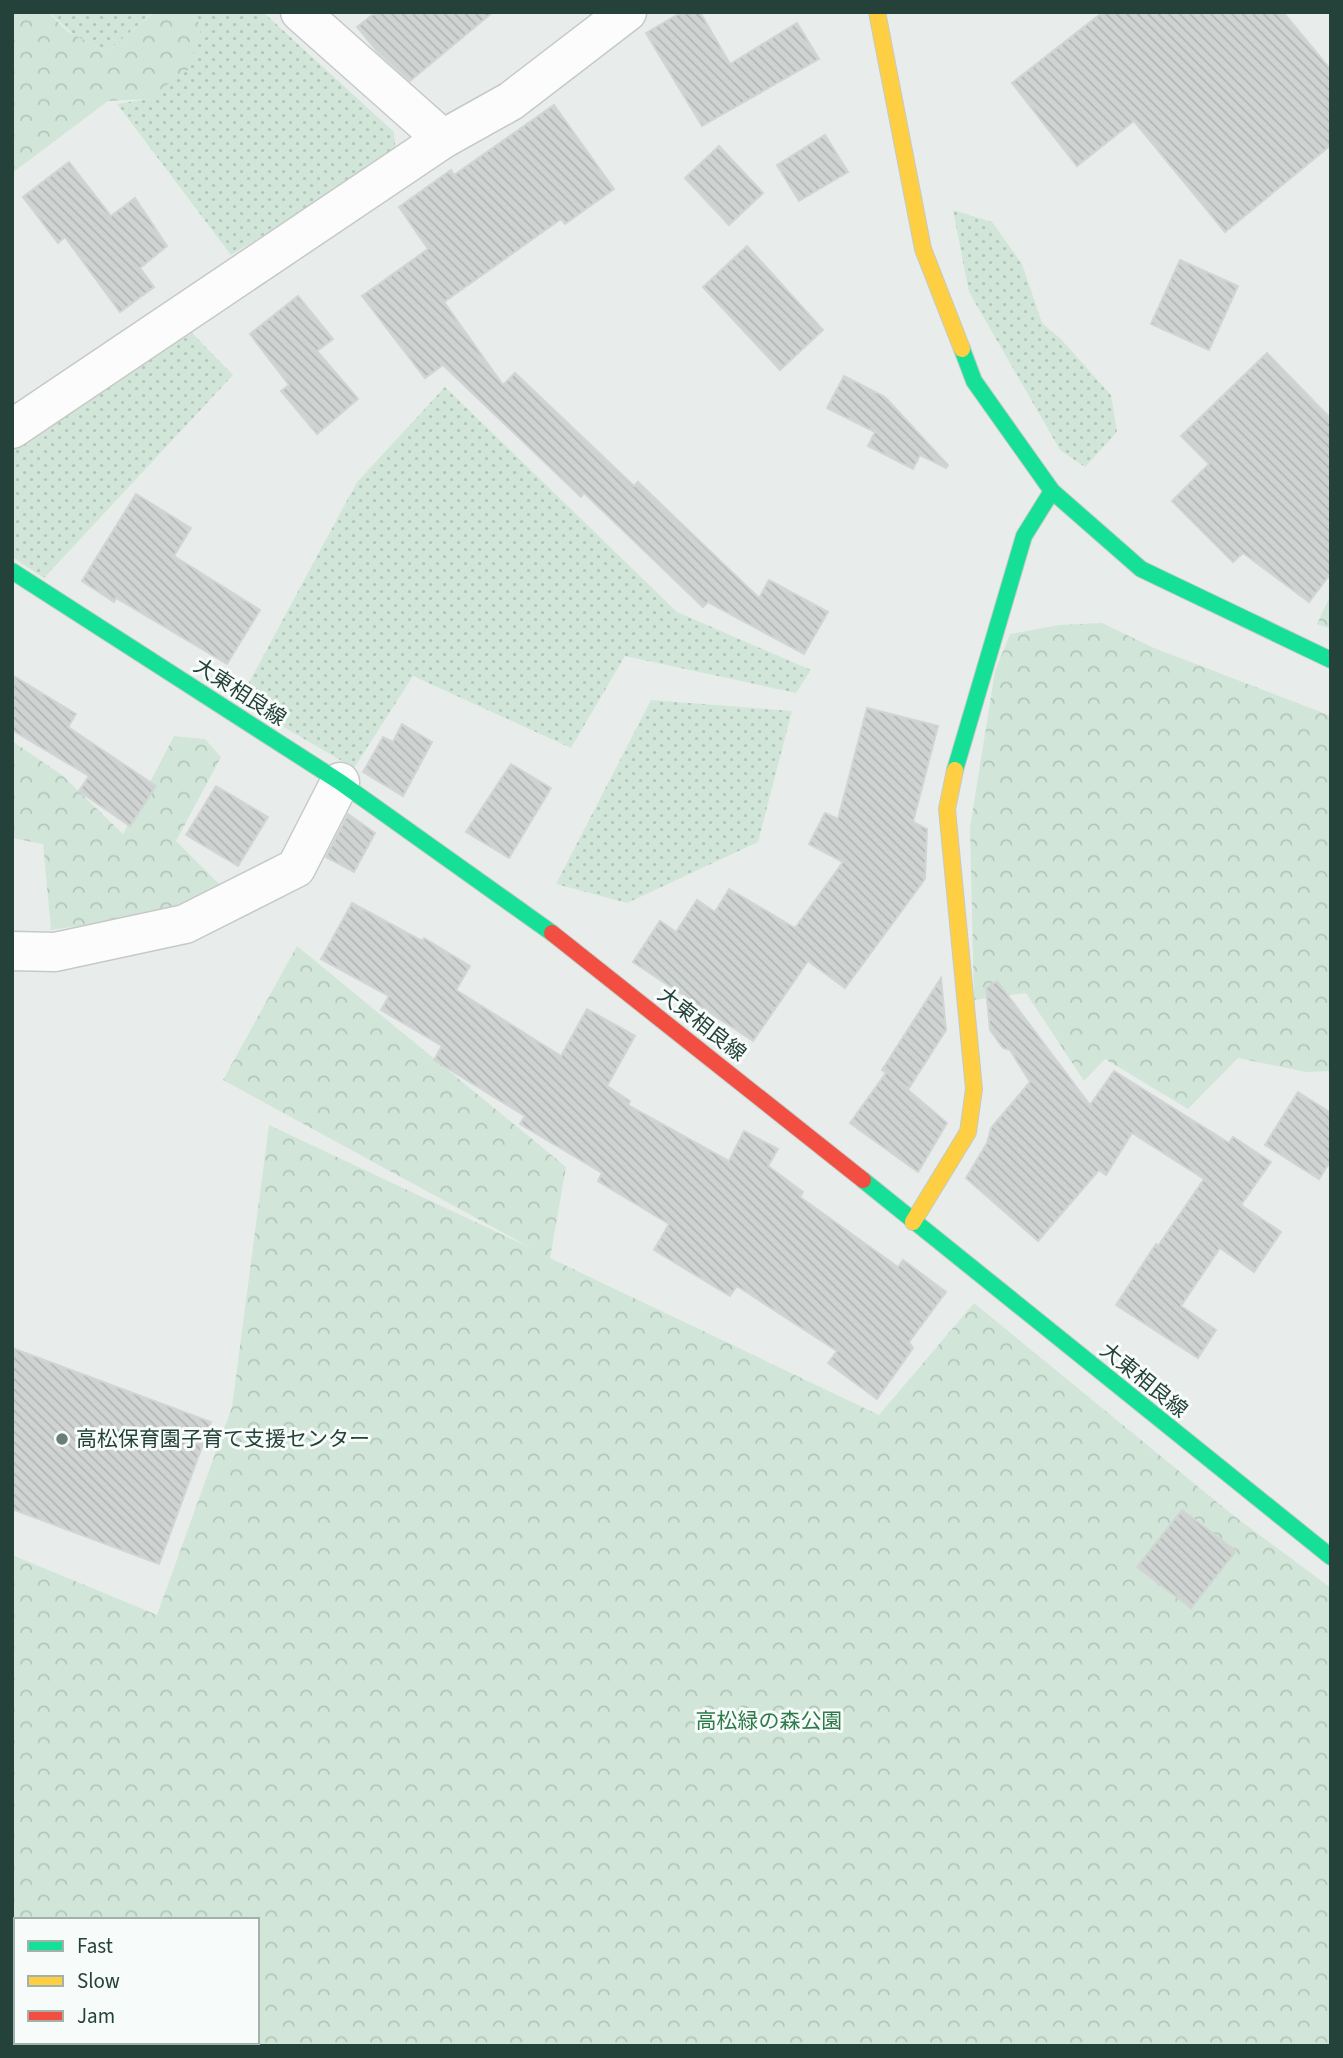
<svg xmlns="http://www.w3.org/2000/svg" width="1343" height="2058" font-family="'Source Sans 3','Noto Sans JP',sans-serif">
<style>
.grass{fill:url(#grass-dots)}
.forest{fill:url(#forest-crowns);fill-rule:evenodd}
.building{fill:url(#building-back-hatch);stroke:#d1d6d4;stroke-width:2}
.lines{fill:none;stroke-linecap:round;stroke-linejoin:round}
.street-casing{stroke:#c5cac8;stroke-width:41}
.fast-casing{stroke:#c3cbc8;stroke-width:18}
.slow-casing{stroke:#c3cbc8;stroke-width:18}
.jam-casing{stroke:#c3cbc8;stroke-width:18}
.street{stroke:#fcfcfc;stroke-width:38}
.fast{stroke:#16e098;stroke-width:16}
.slow{stroke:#ffcf43;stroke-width:16}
.jam{stroke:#f24e42;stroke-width:16}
.poi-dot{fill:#697e78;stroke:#f7fbf9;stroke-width:2.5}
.labels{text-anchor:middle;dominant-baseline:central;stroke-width:6;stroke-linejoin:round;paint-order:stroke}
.street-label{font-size:21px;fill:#24423a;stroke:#f7fbf9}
.poi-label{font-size:21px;fill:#24423a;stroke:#f7fbf9;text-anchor:start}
.park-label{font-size:21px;fill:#2d7a4b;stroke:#f7fbf9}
</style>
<defs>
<pattern id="grass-dots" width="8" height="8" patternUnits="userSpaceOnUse" patternTransform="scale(1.75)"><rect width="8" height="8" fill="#d1e6d8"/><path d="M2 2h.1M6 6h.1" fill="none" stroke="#b3c6ba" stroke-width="1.8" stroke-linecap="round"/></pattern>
<pattern id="forest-crowns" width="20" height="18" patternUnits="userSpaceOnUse" patternTransform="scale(1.75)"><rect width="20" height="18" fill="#d1e6d8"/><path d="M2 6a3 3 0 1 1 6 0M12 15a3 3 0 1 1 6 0" fill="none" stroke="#b3c6ba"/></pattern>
<pattern id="building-back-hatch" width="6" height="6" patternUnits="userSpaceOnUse" patternTransform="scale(1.75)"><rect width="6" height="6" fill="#cfd4d2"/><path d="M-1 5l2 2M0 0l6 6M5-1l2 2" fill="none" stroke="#b2b7b5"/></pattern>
</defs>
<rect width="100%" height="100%" fill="#e8edeb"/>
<g class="grass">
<path d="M49,12H153L107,52L73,34Z"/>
<path d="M190,12H263L394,132L396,155L231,255L117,104L147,99L202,28Z"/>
<path d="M953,210L992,222L1022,264L1042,323L1060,338L1111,395L1117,432L1085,467L1060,450L969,292Z"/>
<path d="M192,333L233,375L44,578L12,557V448L27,435Z"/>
<path d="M445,387L677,612L811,670L796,693L625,656L571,748L413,676L354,768L239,701L357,482Z"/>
<path d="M651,700L792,711L758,842L627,903L556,884Z"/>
</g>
<g class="forest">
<path d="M12,12H48L67,31L107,52L154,12H189L202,27L188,70L147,99L108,101L12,173Z"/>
<path d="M1331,594V629L1317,624Z"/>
<path d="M1102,623L1154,648L1331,716V1071L1306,1072L1238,1058L1188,1109L1105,1059L1084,1081L1026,993L974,1000L970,828L995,671L1010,634L1059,625Z"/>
<path d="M174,736L205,739L221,757L176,841L222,887L169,913L51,930L43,844L12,838V741L62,775L123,834Z"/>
<path d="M297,946L566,1167L550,1258L879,1415L974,1303L1234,1516L1331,1588V2046H12V1555L157,1615L232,1407L269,1125L533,1249L223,1080ZM16,1920H257V2042H16Z"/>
</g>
<g class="building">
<path d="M376,12H493L410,81L377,51L357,27Z"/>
<path d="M682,12H700L730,64L797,23L819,59L702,126L646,33Z"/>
<path d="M1103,12H1283L1331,70V145L1225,232L1134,121L1077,166L1012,83Z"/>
<path d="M554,105L614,189L565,224L561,219L444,302L503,385L515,373L634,486L638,482L759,598L769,580L828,612L804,654L708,602L703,607L584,493L581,497L443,365L425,378L362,296L428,249L399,207L451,170L454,175Z"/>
<path d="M825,135L848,172L799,201L777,165Z"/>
<path d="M719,146L763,193L729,225L685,178Z"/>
<path d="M69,162L111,216L135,198L167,246L140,268L154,287L120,312L65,237L58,243L23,197Z"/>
<path d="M747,246L823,330L780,370L703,287Z"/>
<path d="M1180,260L1238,286L1209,350L1151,324Z"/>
<path d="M298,296L333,339L317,351L358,399L317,434L281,391L289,385L250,334Z"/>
<path d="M1267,353L1331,419V573L1309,602L1243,553L1233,562L1172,501L1209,464L1181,436Z"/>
<path d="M844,376L885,397L948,465L946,468L920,455L913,469L868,446L875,432L827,408Z"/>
<path d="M136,494L191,528L174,556L260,610L227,664L116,598L114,602L82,581Z"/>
<path d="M12,675L76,714L68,727L156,786L130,826L79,791L89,776L12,730Z"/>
<path d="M867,708L938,726L913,822L927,829L925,879L845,988L808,961L753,1041L633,962L660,921L676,932L697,900L715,912L729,889L795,928L843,862L809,844L825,813L838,819Z"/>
<path d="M402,724L432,742L403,796L363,772L383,737L393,742Z"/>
<path d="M511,764L551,788L509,858L466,832Z"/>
<path d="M216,786L268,817L238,866L186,835Z"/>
<path d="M348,814L375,833L354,872L326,857Z"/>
<path d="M352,903L422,941L424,938L470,966L456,990L561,1056L587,1009L635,1036L607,1086L630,1101L628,1105L729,1161L744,1131L778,1149L768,1166L803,1192L800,1197L898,1267L903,1260L946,1292L909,1342L913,1348L877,1399L828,1363L837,1351L737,1286L730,1296L654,1250L669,1224L598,1181L602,1173L520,1124L525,1116L434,1060L442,1046L381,1010L389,996L321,959Z"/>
<path d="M941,978L946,1030L909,1088L895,1079L947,1123L918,1172L850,1123L886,1073L882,1070Z"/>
<path d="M997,981L1090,1105L1114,1071L1229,1143L1233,1137L1271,1162L1241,1205L1281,1232L1254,1272L1220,1248L1181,1306L1216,1330L1198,1358L1116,1305L1156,1244L1158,1246L1204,1179L1132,1133L1106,1175L1099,1170L1038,1241L966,1178L987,1143L991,1128L1030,1082L1010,1050L1003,1048L990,1030L986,988Z"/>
<path d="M1298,1092L1331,1113V1160L1319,1179L1265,1145Z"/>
<path d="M12,1348L211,1422L159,1564L12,1509Z"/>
<path d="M1182,1510L1236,1551L1191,1608L1137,1567Z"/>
</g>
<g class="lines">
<g class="street-casing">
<g id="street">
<path d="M300,12L443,139"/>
<path d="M12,429L443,139L511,101L627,12"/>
<path d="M12,951L55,952L185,924L296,868L340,782"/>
</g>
</g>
<g class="fast-casing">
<g id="fast">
<path d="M962,349L974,381L1052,491L1141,569L1331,660"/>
<path d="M12,571L340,782L552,933"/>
<path d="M955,770L1024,536L1052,491"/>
<path d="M863,1180L1331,1557"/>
</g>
</g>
<g class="slow-casing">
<g id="slow">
<path d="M877,12L923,249L962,349"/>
<path d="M913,1222L968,1132L974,1089L947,809L955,770"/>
</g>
</g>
<g class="jam-casing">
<path id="jam" d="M552,933L863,1180"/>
</g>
<use href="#street" class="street"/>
<use href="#fast" class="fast"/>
<use href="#slow" class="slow"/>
<use href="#jam" class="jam"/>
</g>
<circle class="poi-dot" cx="62" cy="1439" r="7"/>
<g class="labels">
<g class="street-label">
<text transform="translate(240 692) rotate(33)">大東相良線</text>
<text transform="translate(702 1024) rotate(38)">大東相良線</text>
<text transform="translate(1144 1380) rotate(39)">大東相良線</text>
</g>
<g class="poi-label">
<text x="76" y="1439">高松保育園子育て支援センター</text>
</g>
<g class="park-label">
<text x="769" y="1721">高松緑の森公園</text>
</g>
</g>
<rect width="1343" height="2058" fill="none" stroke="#24423a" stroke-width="28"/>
<rect x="14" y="1918" width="245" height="126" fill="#f7fbf9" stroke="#a3b1ad" stroke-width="2"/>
<rect x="28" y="1941" width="35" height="10" fill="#16e098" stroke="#a3b1ad" stroke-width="2"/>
<text x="77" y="1953" font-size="21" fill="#24423a">Fast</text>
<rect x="28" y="1976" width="35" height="10" fill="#ffcf43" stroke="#a3b1ad" stroke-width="2"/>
<text x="77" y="1988" font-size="21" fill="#24423a">Slow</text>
<rect x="28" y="2011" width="35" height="10" fill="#f24e42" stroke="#a3b1ad" stroke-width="2"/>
<text x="77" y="2023" font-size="21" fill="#24423a">Jam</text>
</svg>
